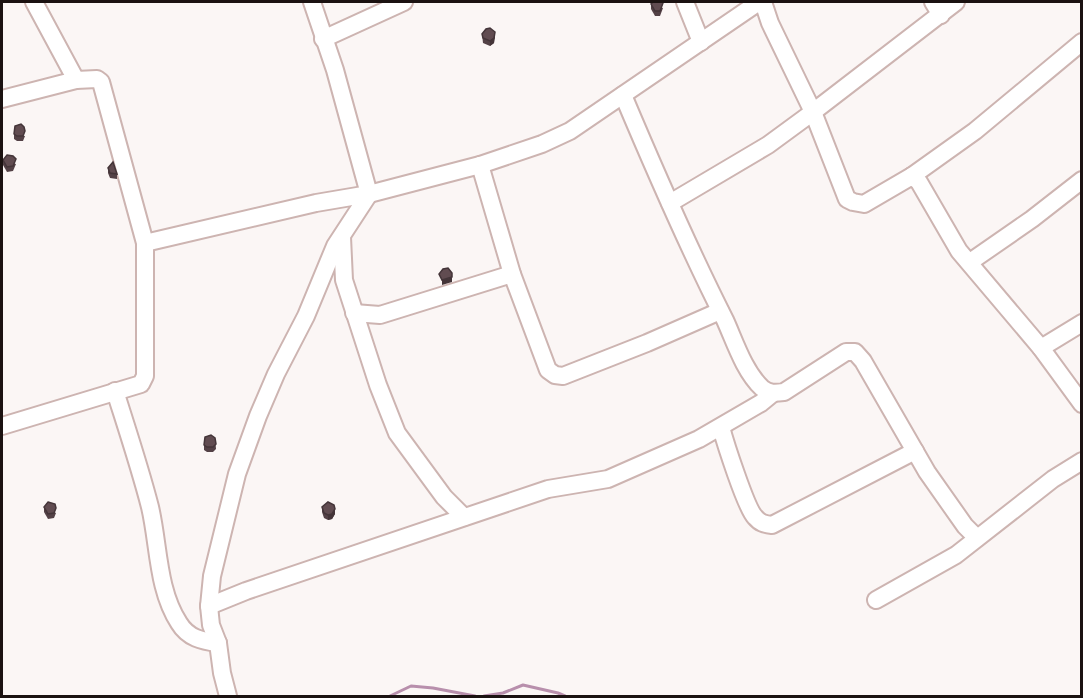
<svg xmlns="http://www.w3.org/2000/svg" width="1083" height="698" font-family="Manrope,sans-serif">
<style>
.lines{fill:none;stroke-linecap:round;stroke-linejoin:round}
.stream{stroke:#b88fac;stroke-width:3}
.minor-casing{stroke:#cdb4b1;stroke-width:20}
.minor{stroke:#fff;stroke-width:16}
.wall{fill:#534146}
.shaded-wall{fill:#443539}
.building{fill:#614c51;stroke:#443539;stroke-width:1.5}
</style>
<rect width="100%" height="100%" fill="#fbf6f5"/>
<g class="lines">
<g class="stream">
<path d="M390,696L411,686L433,688L475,696"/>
<path d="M484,696L503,693L523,685L558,693L565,696"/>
</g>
<g class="minor-casing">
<g id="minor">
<path d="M685,2L701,42"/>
<path d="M763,2L770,23L813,112L847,199L853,202L864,204L912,176L919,182L959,251L1041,348L1082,404"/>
<path d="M933,2L941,15"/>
<path d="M323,39L404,2"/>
<path d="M76,80L97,79L101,82L145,243L316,203L369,194L480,165L542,144L570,131L759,2"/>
<path d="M623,95C655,171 688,247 725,320C735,342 744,371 762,388C769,394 776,393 784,392L846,352H855L863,361L927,472L965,526L977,538"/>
<path d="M2,99L76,80L34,2"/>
<path d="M480,165L512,274L548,370L555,375L563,376L647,343L720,311"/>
<path d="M912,176L975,131L1082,42"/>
<path d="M670,203L768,145L813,112L956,2"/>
<path d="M342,237L344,280L378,385L397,433L444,497L464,517"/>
<path d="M970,262L1032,219L1082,180"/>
<path d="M354,313L380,315L512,274"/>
<path d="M1041,348L1082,323"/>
<path d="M115,391C127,429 140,468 150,507C159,545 157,589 179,623C188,638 202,641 218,643"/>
<path d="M2,426L141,384L145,376V243"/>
<path d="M721,427C725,442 746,508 755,517C760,523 764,524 772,525L915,451"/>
<path d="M876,600L956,555L1053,479L1082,461"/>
<path d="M209,606L246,591L548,489L608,479L699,439L761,403L772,394"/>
<path d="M228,696L222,673L218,643L211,625L209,606L212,576L237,474L258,416L276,374L306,316L335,246L369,194L335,70L312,2"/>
</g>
</g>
<use href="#minor" class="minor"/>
</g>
<g class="wall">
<path d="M651,4L663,8L660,16H655L651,9Z"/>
<path d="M482,34L495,37L494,43L490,46L483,43Z"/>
<path d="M14,134L25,136L23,141H17L14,139Z"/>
<path d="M3,160L16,164L13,171L7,172L3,165Z"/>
<path d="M108,168L117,174V179L110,178L108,173Z"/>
<path d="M215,438L216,449L213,452H207L204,450V445Z"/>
<path d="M44,507L56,513L54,518L48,519L44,512Z"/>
<path d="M322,507L335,514L332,519L328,520L324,518L322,512Z"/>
</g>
<g class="shaded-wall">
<path d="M495,32L494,43L490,46V41Z"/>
<path d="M452,277V282L442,285V280Z"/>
<path d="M335,509V514L332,519L328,520V515Z"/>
</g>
<g class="building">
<path d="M653,2H662L663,3L660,11H655L651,4Z"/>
<path d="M490,28L495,32L494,38L490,41L483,38L482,34L486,29Z"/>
<path d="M21,124L24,127L25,131L23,136H17L14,134L15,126Z"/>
<path d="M7,155L13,156L16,159L13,166L7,167L3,160Z"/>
<path d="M113,162L117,174L110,173L108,168Z"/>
<path d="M448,268L452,273V277L442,280L439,274L443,269Z"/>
<path d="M211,435L215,438L216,444L213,447H207L204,445L205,437Z"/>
<path d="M48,502L55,504L56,508L54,513L48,514L44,507Z"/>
<path d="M328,502L334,505L335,509L332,514L328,515L324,513L322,507Z"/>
</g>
<rect width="1083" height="698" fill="none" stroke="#1b1211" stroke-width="6"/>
</svg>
